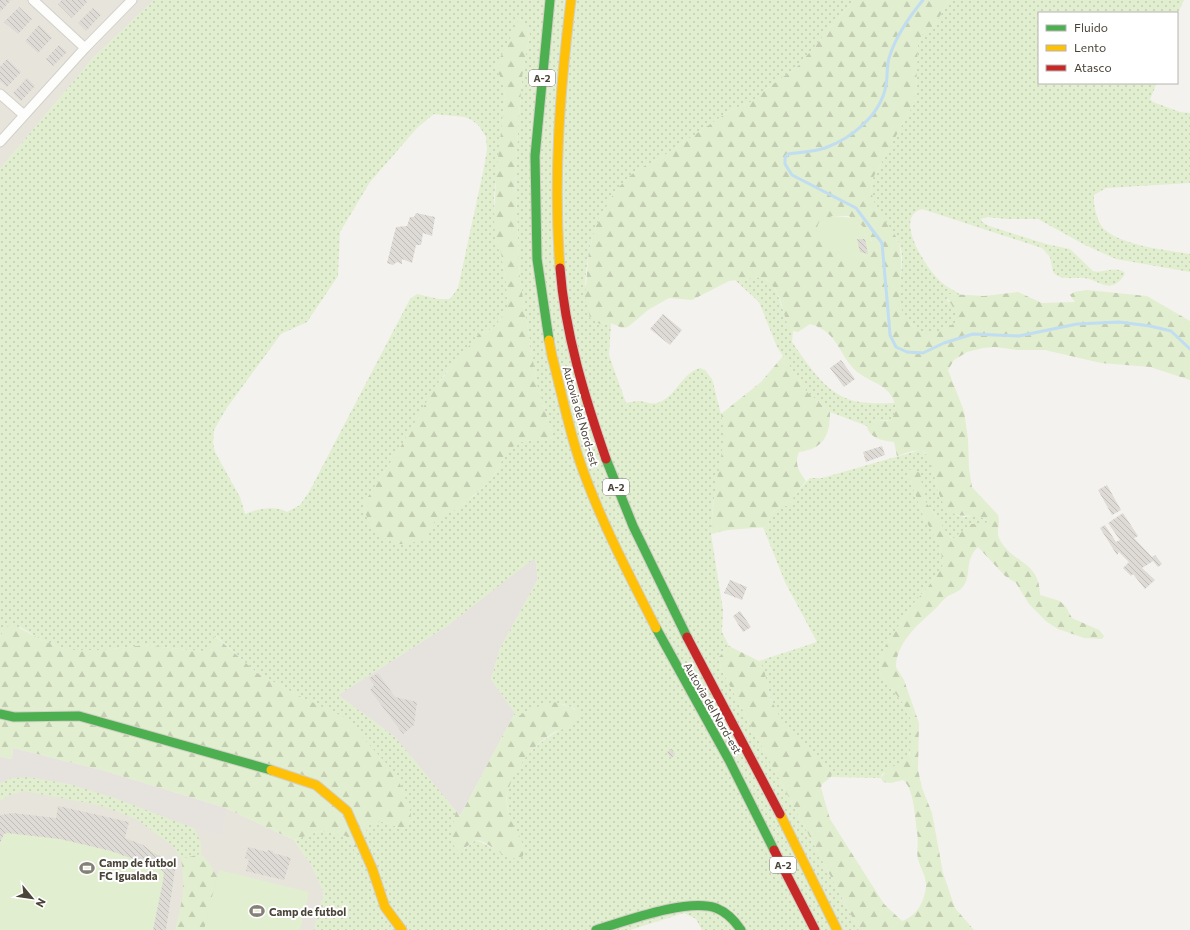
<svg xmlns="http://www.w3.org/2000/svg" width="1190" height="930" font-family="Commissioner,sans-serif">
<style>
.residential{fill:#e7e4dc}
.industrial{fill:#e6e2de}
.grass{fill:url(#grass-dots);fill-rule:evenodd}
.forest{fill:url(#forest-firs);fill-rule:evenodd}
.garden{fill:#e1eecf}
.parking{fill:#e6e3df}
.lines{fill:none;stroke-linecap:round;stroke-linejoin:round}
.stream{stroke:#c0ddf1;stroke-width:3}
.building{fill:url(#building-back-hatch)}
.street-casing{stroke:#d2d0cb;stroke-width:11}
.fast-casing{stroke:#d3cfc5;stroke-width:11}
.slow-casing{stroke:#d3cfc5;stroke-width:11}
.jam-casing{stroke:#d3cfc5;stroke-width:11}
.street{stroke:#fdfdfc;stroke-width:9}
.fast{stroke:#4caf50;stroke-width:9}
.slow{stroke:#ffc107;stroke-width:9}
.jam{stroke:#c62828;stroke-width:9}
.labels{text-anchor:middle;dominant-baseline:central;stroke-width:4;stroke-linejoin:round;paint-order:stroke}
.shield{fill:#fff;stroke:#817c74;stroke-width:1}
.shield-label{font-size:10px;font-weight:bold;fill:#4b4439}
.street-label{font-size:11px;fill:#4b4439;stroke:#fff}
.poi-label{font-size:11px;font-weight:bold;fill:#4b4439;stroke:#fff;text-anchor:start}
</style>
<defs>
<pattern id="grass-dots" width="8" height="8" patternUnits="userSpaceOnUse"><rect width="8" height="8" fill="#e1eecf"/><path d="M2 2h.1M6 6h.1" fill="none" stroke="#c3cdb2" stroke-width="1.8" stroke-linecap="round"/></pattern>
<pattern id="forest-firs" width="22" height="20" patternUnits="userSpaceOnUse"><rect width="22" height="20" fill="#e1eecf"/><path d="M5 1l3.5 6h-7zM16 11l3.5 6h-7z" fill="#c3cdb2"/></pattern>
<pattern id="building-back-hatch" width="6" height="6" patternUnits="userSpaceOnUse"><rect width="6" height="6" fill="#dedbd6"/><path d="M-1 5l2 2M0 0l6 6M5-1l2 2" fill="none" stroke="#c0bdb8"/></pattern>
</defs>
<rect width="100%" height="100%" fill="#f4f2ee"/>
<g class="residential">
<path d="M0,0H154L93,58L0,169Z"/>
<path d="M0,757L226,808L294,840L312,866L324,893L314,930H0Z"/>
</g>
<path class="industrial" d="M535,557L538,579L500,649L491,679L515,713L460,816L395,737L338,695L447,626Z"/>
<g class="grass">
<path d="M154,0H854L798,66L761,93L753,101L731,110L662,157L641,168L631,175L615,191L596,226L589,250L586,272L585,284L600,324L611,323L609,355L626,403C630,402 635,401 639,401C645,401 651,405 657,403C676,398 681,373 700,368L705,370L712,379L724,426V444L713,504L711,534L723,610L722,632L729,646L719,657L721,669L859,930H702L696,919L684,913L630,930H314L324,893L312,866L294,840L320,831L346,836L356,852L368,826C380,816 392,827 405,829L410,822L411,813L396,775L344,718L303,698L257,673L216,636L206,652L145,645L103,650H68L42,640L20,627L1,635L0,637V169L93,58ZM520,18L530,32L522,77L515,174L520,280L537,385L553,435L551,439C538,441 524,438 513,446C503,453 500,467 493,477C486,486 475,495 466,502C449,518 430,512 427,540C418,539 412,544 403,543C383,543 364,523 364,503L401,446L440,380L471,345L479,334L488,331L495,326L507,311L508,305L506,282L501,253L496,245L494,197L505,97L503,83L495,65L505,50ZM434,114L465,117L472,120L479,126L486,137L487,150L483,172L458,288L450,299H439L417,294L410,299L309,492L300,505L287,512C275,505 257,509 245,514L240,497L215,452L213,443L214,430L226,409L281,334L307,322L338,276L340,232L370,182L417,128ZM535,558L538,579L500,649L491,679L515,713L512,718C536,712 548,694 575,709L571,726C544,733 506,770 507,799C507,820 517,828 523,846L497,850L476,840L464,849L452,832L456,811L395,737L338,695L447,626Z"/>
<path d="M949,0H1184L1177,15V13H1039V83H1157L1150,99L1153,102L1180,112L1190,113V183L1106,188L1094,195C1093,205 1097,222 1104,229C1122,246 1167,250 1190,254V272L1116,259L1085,245L1038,219H1006L987,217L981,219L982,222L989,226L1046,244L1070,249L1093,271C1103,274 1116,265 1125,273C1123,278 1118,284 1112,285C1104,287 1096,281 1089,279C1076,275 1063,283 1053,272L1050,257L1042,248L922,209C892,217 927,269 940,281C946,287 954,290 961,295L949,294L947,300C951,304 957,310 958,316C959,327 936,334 928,334C920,333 915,328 910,323C886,301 910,269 899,243C889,221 865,205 873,178L914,103L916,90L918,43L923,33L933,26L940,16Z"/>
<path d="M762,277C784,289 779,315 793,331L792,342C809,366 828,398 860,402C871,404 884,403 895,403L896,412L891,420L874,421L867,426L830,412L807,392L777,347L759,302L735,280Z"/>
<path d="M920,450L930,457L939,496L956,515L964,517L978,515L988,521L985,524H971L953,539L944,531L935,515L925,501L921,485L908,474L924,518L940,545L943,565L928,587L913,604L886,645L879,662L880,674L903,703L912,722V746L908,757L900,764L882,774L881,778L831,777L832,773C814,754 790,737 777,713C767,697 768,677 759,661L817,642L785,582L763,527H768L770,516L780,506L790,505L795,494L810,478H822Z"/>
<path d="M28,777L70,784L115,798L194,828L201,843V854L181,859L173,846L136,819L99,805L23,791L8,796L0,801V783L11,778Z"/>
</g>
<g class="forest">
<path d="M854,0H949L940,16L933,26L923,33L918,43L916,90L914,103L873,178C865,205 890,221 899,243C900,247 900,252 901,256C903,284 890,305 914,327C928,340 943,331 956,322L958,315L946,296L949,294L984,296L1018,292L1042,303L1075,302L1070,295L1074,292L1087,290L1147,296L1190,321V380L1150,367L1101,363L1045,350H1019L995,347L983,348L967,352L954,360L948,370L964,411L968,439L969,469L972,487L998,515C1001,523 995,532 1000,540C1013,564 1040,561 1040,595L1060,601L1066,607L1072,618L1099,630L1104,636L1102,639L1084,638L1058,629L1047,622L1029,604L1016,583L1005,576L978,547C963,561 973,578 961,589C957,592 952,594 948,596C942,600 938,607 933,611C917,625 896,644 896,667L904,680L919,723L918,770L922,788L932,813L943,873L955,908L974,930H859L721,669L719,657L729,646L759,661L764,669L770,698L782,721L832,773L831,777L822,784L821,788L830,819L884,904L902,921C917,916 925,901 926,885C926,875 920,868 918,859C916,850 919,841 917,832C915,818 914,788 903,780L891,783L883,782L881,778L888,768L900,764L910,754L912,722L903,703L880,674L879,662L886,645L913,604L928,587L943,565L940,545L924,518L908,474L909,470L913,469L920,473L925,501L950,537L953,539L971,524H985L988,521C976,511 961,521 948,510C933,496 936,454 921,451C915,449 904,454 897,456L894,442C884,441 868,438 867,426C874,418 882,423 891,420C896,412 897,406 892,397C886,385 871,382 860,374C838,358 841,333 810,324L798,332L793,331L787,324L780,299L775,289L767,280L762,277L729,281L692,300L669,298L648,310L628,327L622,328L611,323L600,324L590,318L585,296L589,250L596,226L615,191L631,175L641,168L662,157L731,110L753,101L761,93L798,66ZM832,216H849L863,227L872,241L850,262L839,256L826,243Z"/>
<path d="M519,18L527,25L530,32L522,77L515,174L520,280L537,385L553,435L551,439C540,441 526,438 516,445C504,451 500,466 493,477C486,486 475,494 466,502C451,517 428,514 428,540C418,539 409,545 400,544C381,541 364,522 364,503L401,446L435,387L479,334L488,331L495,326L504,315L508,305L506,282L501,253L496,245L494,221L496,176L505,97L503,83L495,65L505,50Z"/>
<path d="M783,356L807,392L830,412C830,435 824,449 799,452C794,464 799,471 806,481L795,494L790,506H780L770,516L768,527L728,530L711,534C712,519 713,505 715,491C719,465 727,441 721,414L761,382Z"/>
<path d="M12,624L42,640L68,650H103L145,645L205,652L215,636L257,673L303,698L344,717L396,774L411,813L410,822L405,829C392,827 380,816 368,826L356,853L346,836L320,831L294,840L226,808L105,771L13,748L12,759L0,757V637L5,628Z"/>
<path d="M554,702L571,707L578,712L580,716C576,728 562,728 553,733C533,745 515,768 508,790C500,817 527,835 523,856C508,866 492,842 476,840L459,852C446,840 453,826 456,811L460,816L512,718C527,714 538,704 554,702Z"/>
<path d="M201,854L210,864L217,877L204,930H175C182,904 186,886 181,859Z"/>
</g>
<g class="garden">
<path d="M832,216L854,218C860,224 869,231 871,240C877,255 864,266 849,262C837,257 828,244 817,238L816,230L819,222Z"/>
<path d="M58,806L126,834L125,838C139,843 170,857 175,870L166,930H0V815L13,813L55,818Z"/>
<path d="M219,870L309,892L300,930H204Z"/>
</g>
<path class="parking" d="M13,748L105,771L226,808L222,835L194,828L115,798L70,784L28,777L11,778L0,783V757L12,759Z"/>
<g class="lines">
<path class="stream" d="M923,0C909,17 897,34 890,55C886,65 888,75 886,85C881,115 852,138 825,148C813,152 800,152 788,154L785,158V164L792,175L856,208L882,243L889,322L890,335L896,347L907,352L923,353L944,343L973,334L1019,336L1077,324L1119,322L1150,326L1171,331L1190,349"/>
</g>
<g class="building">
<path d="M0,0H11L0,12Z"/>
<path d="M62,0H85L87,2L72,18L58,4Z"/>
<path d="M19,7L32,19L18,34L4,22Z"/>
<path d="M93,8L101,15L86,31L78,23Z"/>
<path d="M39,25L52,38L38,53L25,41Z"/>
<path d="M59,45L67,52L53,66L46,59Z"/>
<path d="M7,59L21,72L7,87L0,81V67Z"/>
<path d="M27,78L35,86L21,101L13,93Z"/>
<path d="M416,213L435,217L432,236L423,233L421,245H416L412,263L402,259V264L397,262L393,265L387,263L396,227L407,226L410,217H414Z"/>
<path d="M857,239H865L868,254L860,252Z"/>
<path d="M663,314L682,330L670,345L650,329Z"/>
<path d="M841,360L855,379L844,387L830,368Z"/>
<path d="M882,446L885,455L866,462L863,452Z"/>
<path d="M1107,485L1121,510L1112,515L1098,490Z"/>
<path d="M1123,513L1138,536L1134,538L1152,557L1155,555L1162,564L1158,567L1153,561L1142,568L1155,580L1145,589L1133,574L1131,576L1123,568L1129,562L1119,552L1117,555L1100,528L1105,525L1116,542L1120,540L1108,523Z"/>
<path d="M730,580L747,587L742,600L724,593Z"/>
<path d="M740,611L751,627L743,632L733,616Z"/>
<path d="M378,673L395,697L417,702L414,725L403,734L370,690L374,685L369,678Z"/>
<path d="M672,749L675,755L671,758L667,752Z"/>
<path d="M58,806L129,822L125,838L143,845L154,853L170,861L175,870L166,930H153L163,881L164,872L160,869L111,851L60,839L7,833L4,834L0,843V815L13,813L56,818Z"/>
<path d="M248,847L267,852V850L273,851V853L291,858L284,880L246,871L249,859L245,858Z"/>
</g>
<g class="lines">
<g class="street-casing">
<g id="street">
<path d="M33,0L85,48"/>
<path d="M0,94L24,115"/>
<path d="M0,142L85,48L132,0"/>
</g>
</g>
<g class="fast-casing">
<g id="fast">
<path d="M549,340L537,259L535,156L550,0"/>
<path d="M606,459L633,526L687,637"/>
<path d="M656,628L729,760L774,850"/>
<path d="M0,714L14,717L79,716L271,770"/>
<path d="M596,930C626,921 687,898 716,908C726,912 735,921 741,930"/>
</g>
</g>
<g class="slow-casing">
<g id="slow">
<path d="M560,268C553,178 560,89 571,0"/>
<path d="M549,340L552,356C561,390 568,426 579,459C599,518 628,573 656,628"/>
<path d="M271,770L316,785L347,811L372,868L385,907L402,930"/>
<path d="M780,814L837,930"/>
</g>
</g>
<g class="jam-casing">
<g id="jam">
<path d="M560,268C565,334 585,398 606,459"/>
<path d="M687,637L780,814"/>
<path d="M774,850L815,930"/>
</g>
</g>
<use href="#street" class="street"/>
<use href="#fast" class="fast"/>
<use href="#slow" class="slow"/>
<use href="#jam" class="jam"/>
</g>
<defs>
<g id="stadium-bare" transform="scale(1.2)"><path d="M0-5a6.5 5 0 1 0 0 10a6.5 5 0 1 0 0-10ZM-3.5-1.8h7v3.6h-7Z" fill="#868178" stroke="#fff" stroke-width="2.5" paint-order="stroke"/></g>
</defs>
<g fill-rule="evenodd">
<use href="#stadium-bare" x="87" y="868"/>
<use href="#stadium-bare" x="257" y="911"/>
</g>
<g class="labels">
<g class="shield">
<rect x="529" y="70" width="26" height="16" rx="3"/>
<rect x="603" y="479" width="26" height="16" rx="3"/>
<rect x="770" y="857" width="26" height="16" rx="3"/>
</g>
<g class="shield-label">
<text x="542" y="78">A-2</text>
<text x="616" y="487">A-2</text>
<text x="783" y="865">A-2</text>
</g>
<g class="street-label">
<text transform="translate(581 416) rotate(74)">Autovia del Nord-est</text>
<text transform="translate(713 708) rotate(60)">Autovia del Nord-est</text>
</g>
<g class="poi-label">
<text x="99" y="862">Camp de futbol<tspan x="99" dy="13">FC Igualada</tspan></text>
<text x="269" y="911">Camp de futbol</text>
</g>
</g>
<rect x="1038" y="12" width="140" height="72" fill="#ffffff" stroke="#b7b4b0"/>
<rect x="1046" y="25" width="20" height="6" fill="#4caf50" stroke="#b7b4b0"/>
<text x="1074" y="32" font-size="12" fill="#4b4439">Fluido</text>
<rect x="1046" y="45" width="20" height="6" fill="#ffc107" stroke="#b7b4b0"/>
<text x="1074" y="52" font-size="12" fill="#4b4439">Lento</text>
<rect x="1046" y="65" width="20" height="6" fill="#c62828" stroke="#b7b4b0"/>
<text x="1074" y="72" font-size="12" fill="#4b4439">Atasco</text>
<g transform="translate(32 898) rotate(119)" stroke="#ffffff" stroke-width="3" paint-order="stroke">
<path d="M0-3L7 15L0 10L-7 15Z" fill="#4b4439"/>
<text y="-6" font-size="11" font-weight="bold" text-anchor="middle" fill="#4b4439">N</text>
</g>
</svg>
